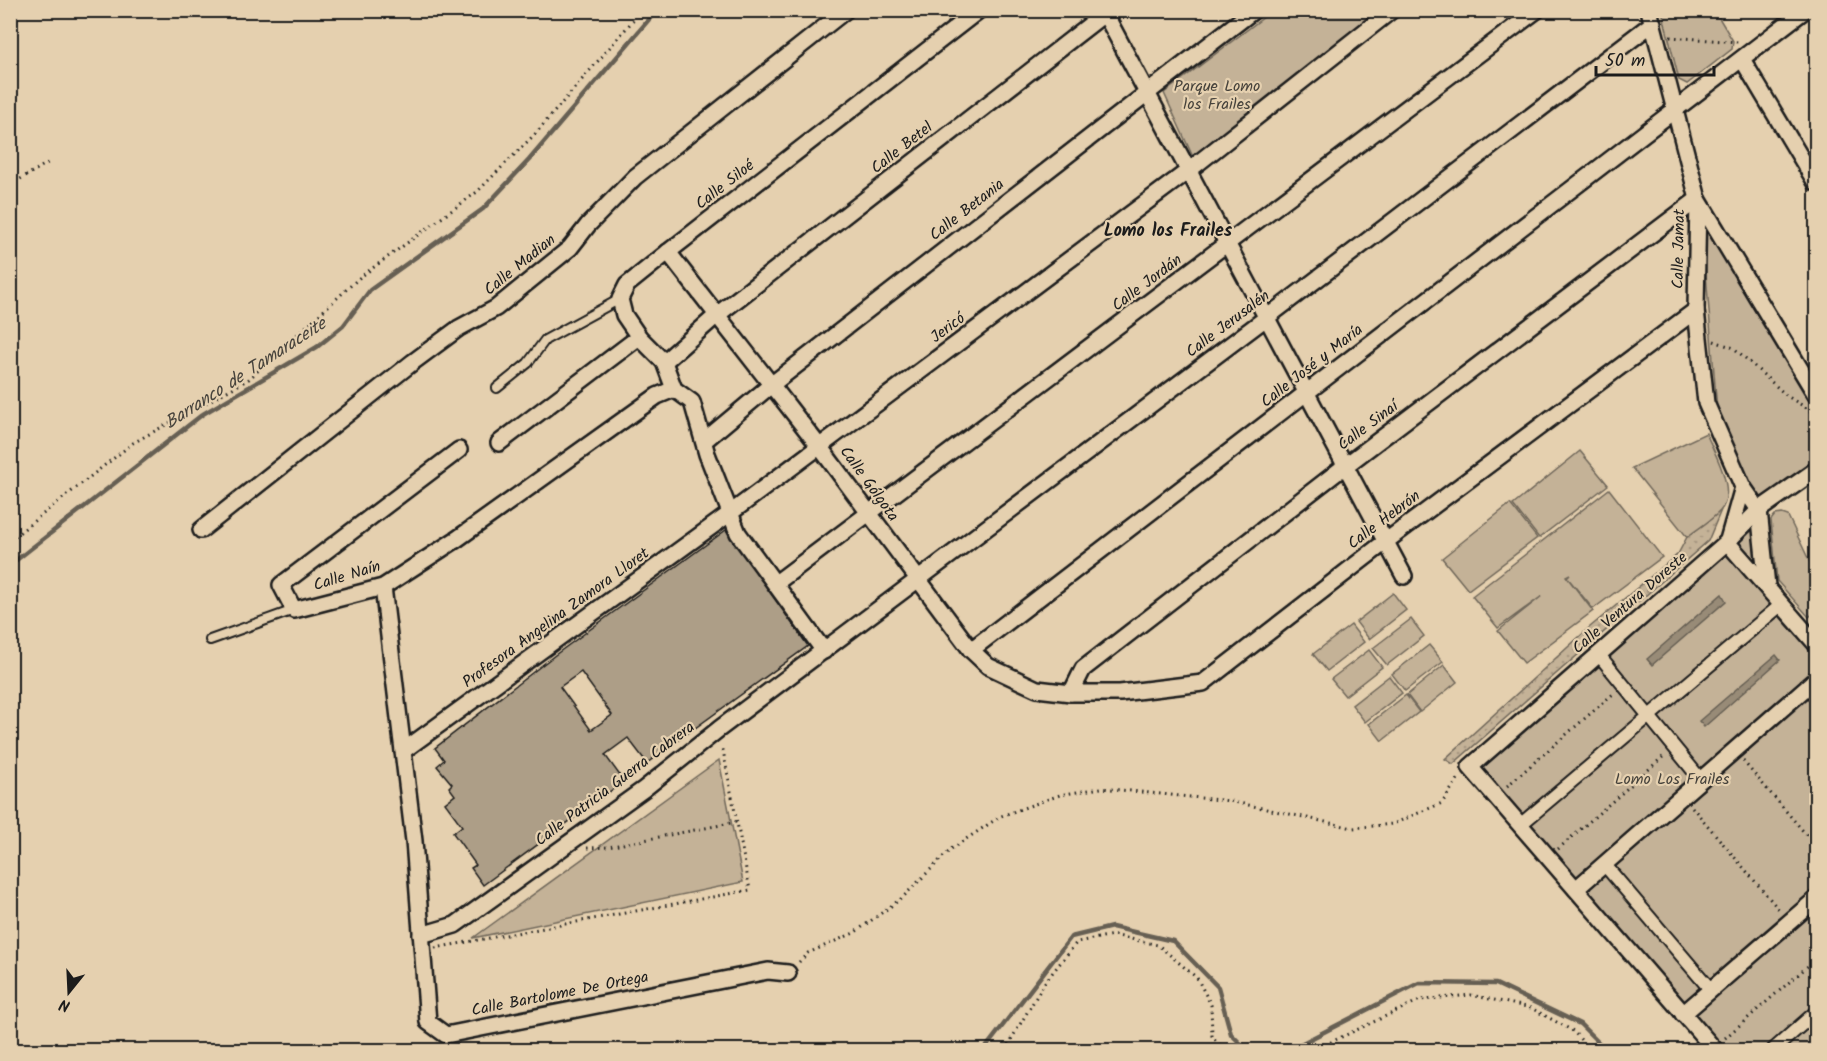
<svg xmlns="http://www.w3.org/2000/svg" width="1827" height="1061" font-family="Kalam,sans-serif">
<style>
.grass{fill:url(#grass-dots);stroke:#70675a;stroke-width:1.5}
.park{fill:#c4b297;stroke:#70675a;stroke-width:1.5}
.water{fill:#988b77;stroke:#665f53;stroke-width:1.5}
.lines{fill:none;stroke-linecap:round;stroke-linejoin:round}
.stream{stroke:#665f53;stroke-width:4.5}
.building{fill:#ad9e87;stroke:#1c1c1c;stroke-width:1.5;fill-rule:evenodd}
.service-casing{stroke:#1c1c1c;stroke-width:12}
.pedestrian-casing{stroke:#1c1c1c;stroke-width:16}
.minor-casing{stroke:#1c1c1c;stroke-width:20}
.path{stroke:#1c1c1c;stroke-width:3;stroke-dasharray:1.5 4.5;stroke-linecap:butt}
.service{stroke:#e5d0af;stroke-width:8}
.pedestrian{stroke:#e5d0af;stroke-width:12}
.minor{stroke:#e5d0af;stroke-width:15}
.labels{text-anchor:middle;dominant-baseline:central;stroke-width:4.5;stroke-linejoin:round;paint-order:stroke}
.park-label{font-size:16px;fill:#46423b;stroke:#e5d0af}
.street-label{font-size:16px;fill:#1c1c1c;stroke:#e5d0af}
.neighbourhood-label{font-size:18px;font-weight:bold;fill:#1c1c1c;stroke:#e5d0af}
.water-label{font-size:18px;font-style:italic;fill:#47433c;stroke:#e5d0af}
</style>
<defs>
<pattern id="grass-dots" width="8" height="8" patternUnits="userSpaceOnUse" patternTransform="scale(1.5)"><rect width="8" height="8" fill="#c4b297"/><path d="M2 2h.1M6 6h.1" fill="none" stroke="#a89882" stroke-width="1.8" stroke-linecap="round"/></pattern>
</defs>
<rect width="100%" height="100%" fill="#e5d0af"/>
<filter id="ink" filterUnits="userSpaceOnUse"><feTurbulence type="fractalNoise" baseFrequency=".0167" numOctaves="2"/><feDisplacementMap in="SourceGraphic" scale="12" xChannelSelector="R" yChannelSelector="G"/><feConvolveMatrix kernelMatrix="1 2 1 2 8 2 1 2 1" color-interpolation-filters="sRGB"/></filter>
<g filter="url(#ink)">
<path class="grass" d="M1721,510L1708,541L1453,764L1445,759L1590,627L1678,554L1687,537Z"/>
<g class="park">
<path d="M1272,11H1379L1193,157L1164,93Z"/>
<path d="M1662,11H1715L1733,41L1732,49L1687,84L1679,80Z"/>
<path d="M1701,212L1816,402V458L1759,511L1767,586L1816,644V1050H1715L1470,767L1759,511L1717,410Z"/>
<path d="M1706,433C1714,453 1738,491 1720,511C1711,521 1697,529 1687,537L1632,468Z"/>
<path d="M1580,451L1608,485L1539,538L1513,505Z"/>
<path d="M1609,489L1662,557L1593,609L1567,577L1570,574L1566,576L1593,611L1524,663L1498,631L1542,596L1498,628L1472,596Z"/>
<path d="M1510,504L1537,538L1468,590L1442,558Z"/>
<path d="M1782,514L1788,516L1816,575V611L1809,617L1777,581L1771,520L1775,515Z"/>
<path d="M1393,593L1406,610L1369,639L1356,622Z"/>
<path d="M1411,619L1424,636L1387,665L1373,648Z"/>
<path d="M1351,625L1364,642L1327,671L1313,654Z"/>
<path d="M1429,645L1443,662L1405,691L1392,674Z"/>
<path d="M1369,650L1382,667L1345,696L1331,679Z"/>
<path d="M1444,665L1457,682L1420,712L1407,695Z"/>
<path d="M1389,676L1402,693L1365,722L1352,705Z"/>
<path d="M1406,695L1419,712L1382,741L1369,724Z"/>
<path d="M719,760L743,882L473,938Z"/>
</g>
<g class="water">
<path d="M1722,594L1726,601L1652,665L1647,659Z"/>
<path d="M1776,655L1780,660L1704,727L1699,721Z"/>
</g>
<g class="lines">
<g class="stream">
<path d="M10,565L203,414L317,347L343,326L370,290L483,209L529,160L657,10"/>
<path d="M984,1050L1071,937L1112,927L1173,941L1218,987L1231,1034L1246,1049L1289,1050L1419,983L1496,984L1580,1024L1606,1050"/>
</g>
</g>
<path class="building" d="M726,530L808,646L647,763L628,738L605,755L624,781L483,885L471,868L476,865L453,833L462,826L445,803L455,795L449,787L452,784L437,766L444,760L435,748L555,655ZM581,672L612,715L591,730L560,687Z"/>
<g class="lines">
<g class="service-casing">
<g id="service">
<path d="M497,388L528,363L545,340L620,299"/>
<path d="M210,640L294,610"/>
</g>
</g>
<g class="pedestrian-casing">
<g id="pedestrian">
<path d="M1599,655L1701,780"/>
<path d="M1520,825L1782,604"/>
<path d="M1604,864L1711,990"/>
<path d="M1773,1050L1816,1012"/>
</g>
</g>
<g class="minor-casing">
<g id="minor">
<path d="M1103,10L1404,576"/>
<path d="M1649,10L1698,199L1696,310L1706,403L1743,487L1759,510L1767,586"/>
<path d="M1742,59L1816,183"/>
<path d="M668,252L819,446L971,650L988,666L1037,689L1071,693H1120L1203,683L1385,542L1696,310"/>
<path d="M664,362L717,315L1109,10"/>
<path d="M704,441L771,385L1254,10"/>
<path d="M499,443L639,337"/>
<path d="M459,450L281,585L294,610L383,587L457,539L657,396L674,389"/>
<path d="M201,530L413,362L459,328L496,308L570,248L588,225L635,177L846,10"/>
<path d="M1728,540L1743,487"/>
<path d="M1727,542L1816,644"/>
<path d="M776,583L1537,10"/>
<path d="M383,587L414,841L428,1022L446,1035L768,971L788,973"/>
<path d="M971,650L1805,10"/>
<path d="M824,651L738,533L707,454L692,402L674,389L664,362L639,337L624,315L620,299L627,285L668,252L979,10"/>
<path d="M1071,693L1083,669L1345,466L1698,199L1816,395"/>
<path d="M403,751L729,514L1188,171L1392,10"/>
<path d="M1576,889L1816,679"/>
<path d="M421,935L455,925L644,789L719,729L1266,318L1653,23"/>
<path d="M1683,1014L1816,899"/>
<path d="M1715,1050L1470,767L1727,542L1759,510L1816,470"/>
</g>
</g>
<g class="path">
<path d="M1670,37L1738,42"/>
<path d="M10,185L51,161"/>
<path d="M1714,341L1734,348L1787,396L1816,414"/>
<path d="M10,540L133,443L249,379L359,278L477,192L536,133L642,10"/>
<path d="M1743,761L1816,846"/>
<path d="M1507,786L1613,694"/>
<path d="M1692,807L1781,912"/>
<path d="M587,848L608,847L736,822"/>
<path d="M1558,849L1664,756"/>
<path d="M435,948L750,890L722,745"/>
<path d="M799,962L808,953L854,933L902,898L951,849L1001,816L1060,795L1101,788L1230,801L1353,828L1393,824L1442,803L1460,776"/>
<path d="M1725,1038L1816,959"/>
<path d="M1005,1050L1045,982L1077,942L1113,935L1158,945L1197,978L1211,1005L1212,1036L1224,1050"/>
<path d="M1314,1050L1420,1000L1471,995L1531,1008L1573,1031L1590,1050"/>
</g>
<use href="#service" class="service"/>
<use href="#pedestrian" class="pedestrian"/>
<use href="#minor" class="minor"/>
</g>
</g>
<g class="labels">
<g class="park-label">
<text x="1217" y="86">Parque Lomo<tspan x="1217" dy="18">los Frailes</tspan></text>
<text x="1672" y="779">Lomo Los Frailes</text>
</g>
<g class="street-label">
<text transform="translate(902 148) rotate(-38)">Calle Betel</text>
<text transform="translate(725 185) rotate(-38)">Calle Siloé</text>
<text transform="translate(967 210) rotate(-38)">Calle Betania</text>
<text transform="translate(1679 249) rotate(-89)">Calle Jamat</text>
<text transform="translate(520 265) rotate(-39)">Calle Madian</text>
<text transform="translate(1147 283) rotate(-37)">Calle Jordán</text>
<text transform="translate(1228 324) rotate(-37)">Calle Jerusalén</text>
<text transform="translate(948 328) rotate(-37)">Jericó</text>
<text transform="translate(1312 366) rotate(-38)">Calle José y María</text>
<text transform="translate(1368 426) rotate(-37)">Calle Sinaí</text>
<text transform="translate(869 484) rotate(54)">Calle Gólgota</text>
<text transform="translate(1384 520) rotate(-37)">Calle Hebrón</text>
<text transform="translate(347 576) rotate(-17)">Calle Naín</text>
<text transform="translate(1630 603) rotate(-41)">Calle Ventura Doreste</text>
<text transform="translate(556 618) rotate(-36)">Profesora Angelina Zamora Lloret</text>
<text transform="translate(615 784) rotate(-37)">Calle Patricia Guerra Cabrera</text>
<text transform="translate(560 994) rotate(-11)">Calle Bartolome De Ortega</text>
</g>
<g class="neighbourhood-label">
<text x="1168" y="231">Lomo los Frailes</text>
</g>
<g class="water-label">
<text transform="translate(246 374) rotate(-33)">Barranco de Tamaraceite</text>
</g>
</g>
<rect width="1827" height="1061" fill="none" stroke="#e5d0af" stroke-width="36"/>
<rect x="18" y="18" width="1791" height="1025" fill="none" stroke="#1c1c1c" stroke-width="2" filter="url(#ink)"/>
<g transform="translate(69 992) rotate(198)" stroke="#e5d0af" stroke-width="4.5" paint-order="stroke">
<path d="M0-4.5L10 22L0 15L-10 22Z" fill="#1c1c1c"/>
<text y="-9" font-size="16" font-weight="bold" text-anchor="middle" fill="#1c1c1c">N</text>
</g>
<path d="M1596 66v9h118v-9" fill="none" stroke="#1c1c1c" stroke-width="3"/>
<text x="1605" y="66" font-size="18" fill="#1c1c1c" stroke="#e5d0af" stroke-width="4.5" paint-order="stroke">50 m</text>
</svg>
